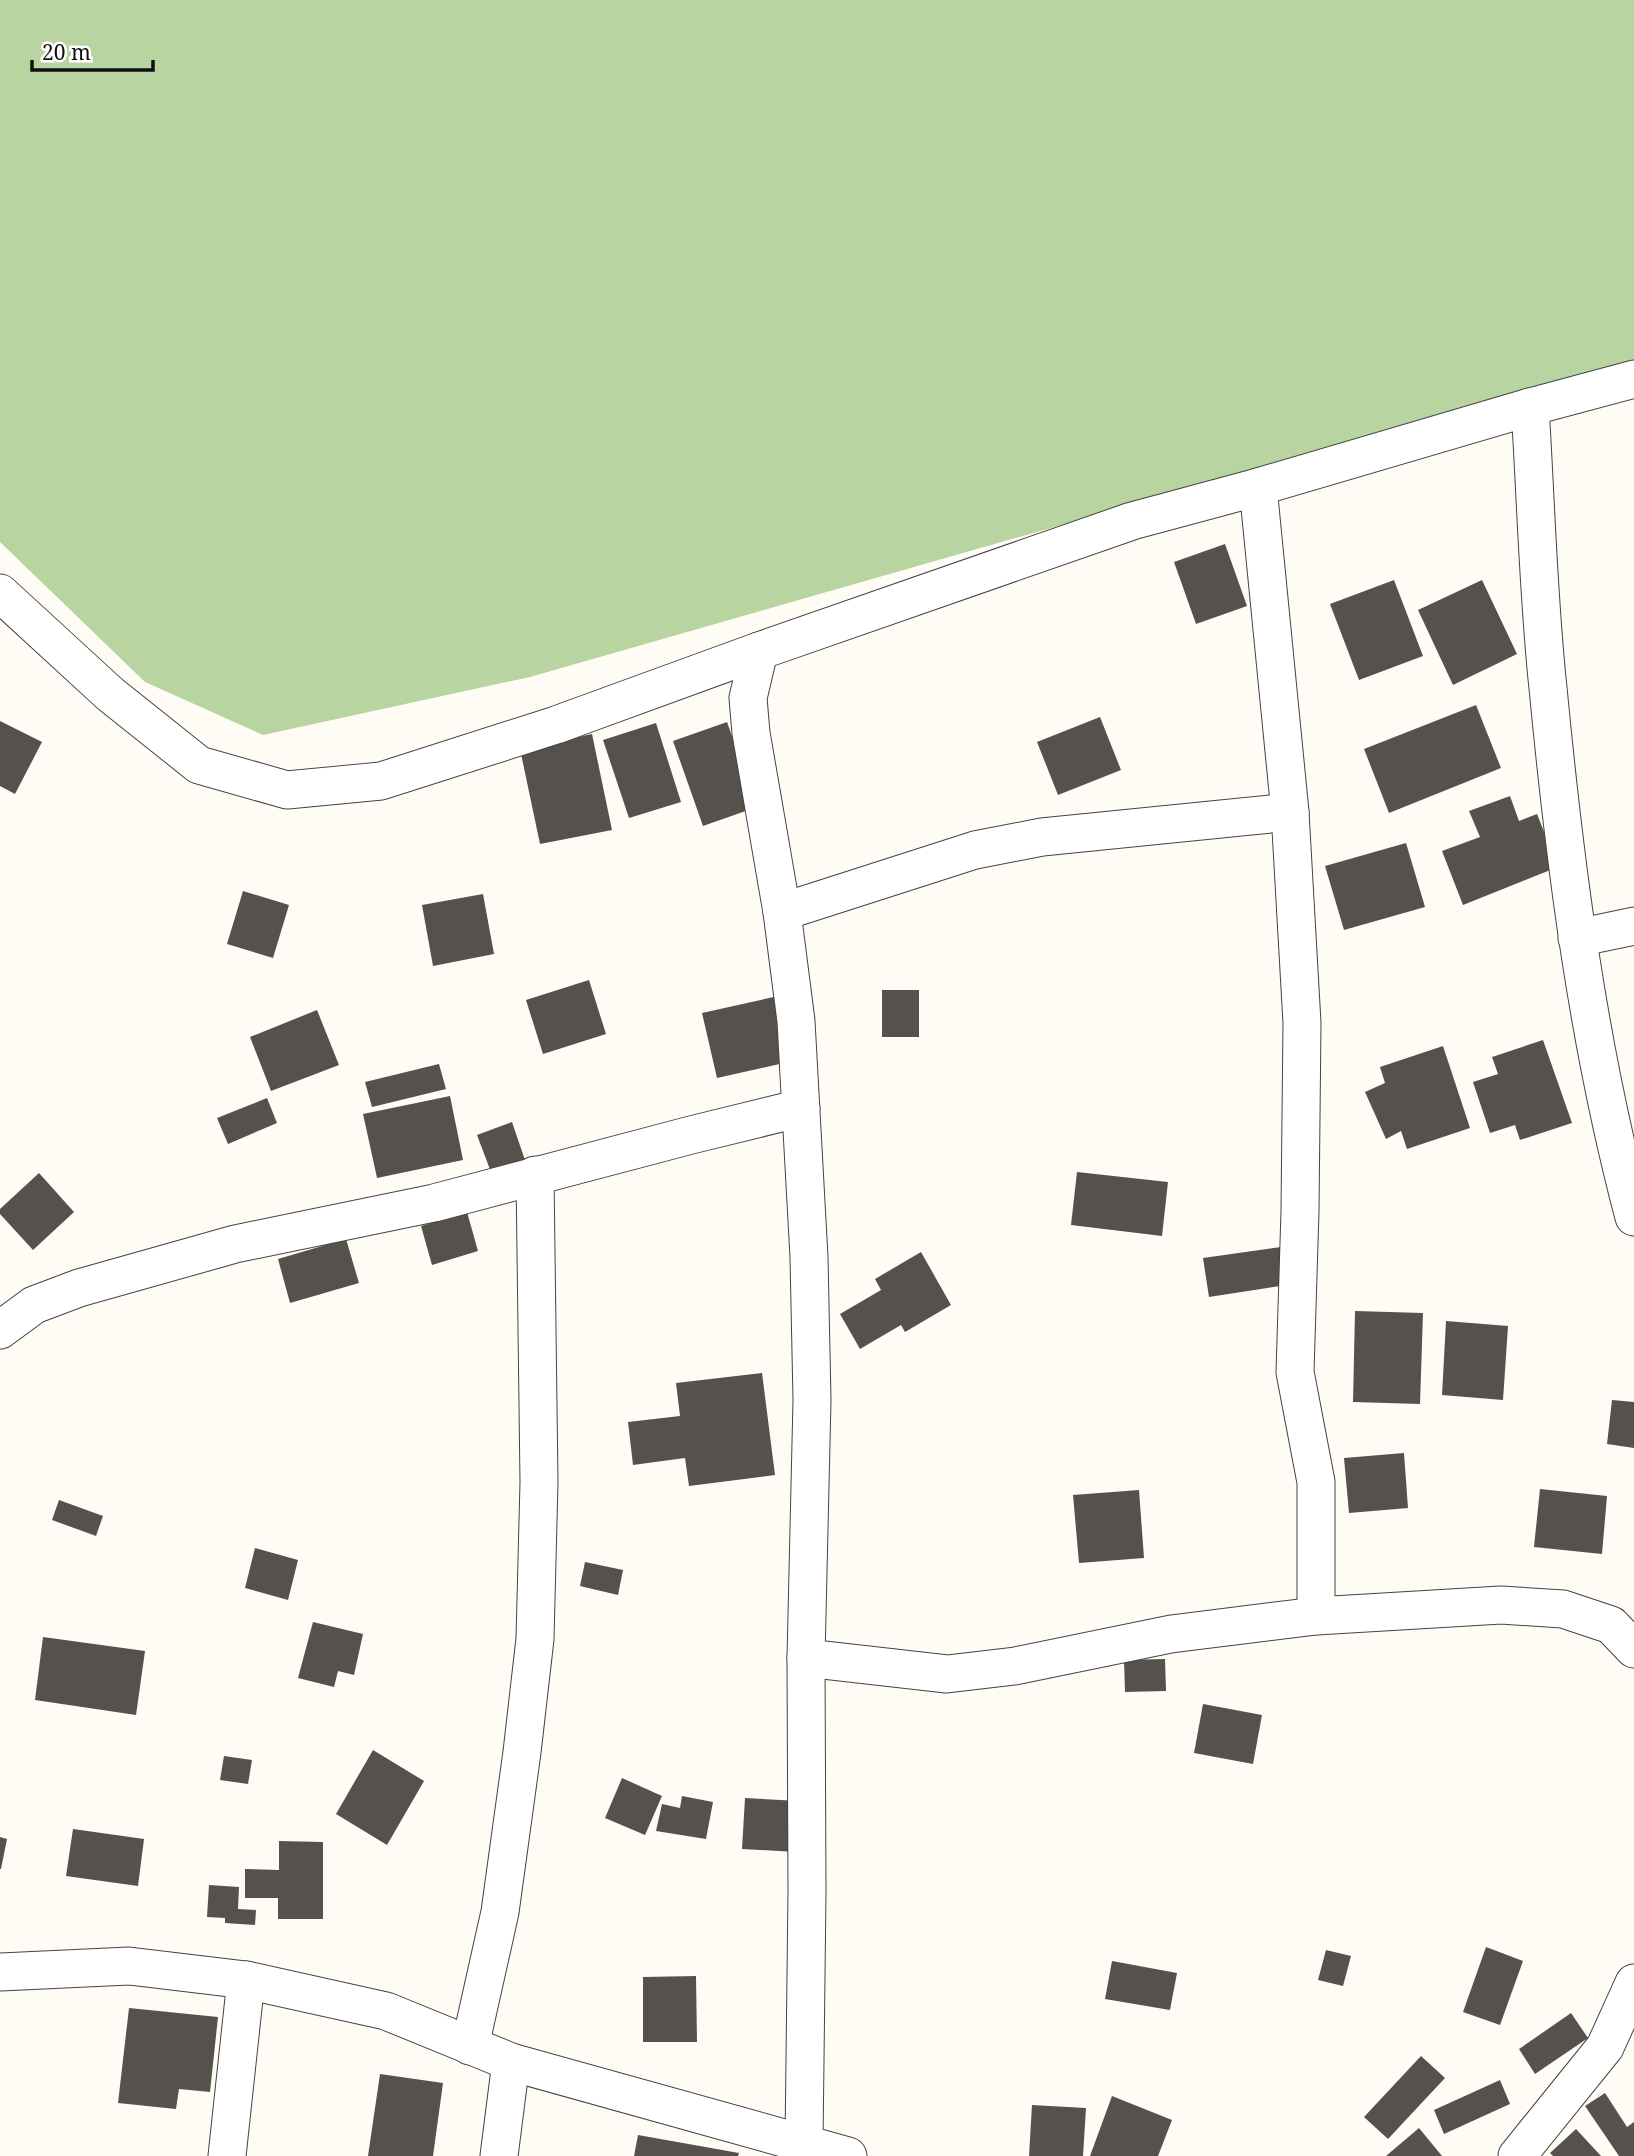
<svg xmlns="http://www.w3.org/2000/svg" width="1634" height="2156" font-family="'Noto Serif',serif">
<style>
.forest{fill:#b8d5a1}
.building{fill:#57514d}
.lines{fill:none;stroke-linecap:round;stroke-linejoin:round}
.minor-casing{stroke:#434343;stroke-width:39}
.minor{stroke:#fff;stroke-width:37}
</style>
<rect width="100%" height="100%" fill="#fefcf4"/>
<path class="forest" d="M0,0H1634V361L530,677L263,735L145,682L0,542Z"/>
<g class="building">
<path d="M1225,544L1247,606L1196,624L1174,562Z"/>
<path d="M1394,580L1423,656L1359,680L1330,604Z"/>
<path d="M1482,580L1517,654L1453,685L1418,610Z"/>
<path d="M1476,705L1501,768L1389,813L1364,749Z"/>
<path d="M1100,717L1121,770L1058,795L1037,742Z"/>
<path d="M0,721L42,742L15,794L0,786Z"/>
<path d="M727,722L757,807L703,826L673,741Z"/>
<path d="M656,723L681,802L629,818L603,740Z"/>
<path d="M592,734L612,830L540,844L520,749Z"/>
<path d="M1510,796L1519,821L1537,814L1558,867L1463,905L1442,851L1480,837L1469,811Z"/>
<path d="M1406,843L1425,907L1344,930L1325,866Z"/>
<path d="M243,891L289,905L273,958L227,944Z"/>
<path d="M483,894L494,954L433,966L422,905Z"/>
<path d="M589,980L606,1034L543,1054L526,1000Z"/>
<rect x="882" y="990" width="37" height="47"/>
<path d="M778,996L793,1061L717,1078L702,1013Z"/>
<path d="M317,1010L339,1065L271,1091L250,1037Z"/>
<path d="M1543,1040L1572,1123L1520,1140L1515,1125L1490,1133L1473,1082L1498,1074L1492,1057Z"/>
<path d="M1443,1046L1470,1128L1407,1149L1401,1131L1386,1139L1365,1092L1385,1083L1380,1067Z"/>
<path d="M439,1064L446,1089L372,1107L365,1082Z"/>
<path d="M450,1096L463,1160L377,1178L363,1114Z"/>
<path d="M267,1098L277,1123L228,1144L217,1118Z"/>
<path d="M512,1122L528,1169L494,1180L477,1135Z"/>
<path d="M1077,1172L1168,1182L1162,1236L1071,1225Z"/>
<path d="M39,1173L74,1212L33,1250L0,1214V1209Z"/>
<path d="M467,1212L478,1251L432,1265L421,1226Z"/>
<path d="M346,1239L359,1283L290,1303L278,1259Z"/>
<path d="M1281,1247L1287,1285L1209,1297L1203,1258Z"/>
<path d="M921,1252L951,1305L905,1332L901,1325L860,1349L840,1314L881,1290L875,1279Z"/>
<path d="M1355,1311L1423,1313L1420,1404L1353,1402Z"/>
<path d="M1446,1321L1508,1326L1503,1400L1442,1395Z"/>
<path d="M762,1373L775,1475L689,1486L685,1458L633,1465L628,1422L680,1416L676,1383Z"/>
<path d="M1612,1400L1634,1402V1448L1607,1444Z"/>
<path d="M1404,1453L1408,1508L1349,1513L1344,1458Z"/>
<path d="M1540,1489L1607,1496L1602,1554L1534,1547Z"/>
<path d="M1139,1490L1144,1558L1079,1563L1073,1495Z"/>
<path d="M59,1500L103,1516L96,1536L52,1520Z"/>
<path d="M255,1548L298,1560L288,1600L245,1588Z"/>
<path d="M585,1562L623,1570L618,1595L580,1586Z"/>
<path d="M313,1622L363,1634L354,1675L338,1671L334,1687L298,1678Z"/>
<path d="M43,1637L145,1651L136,1715L35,1700Z"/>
<path d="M1165,1659L1166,1691L1125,1692L1124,1660Z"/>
<path d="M1203,1704L1262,1715L1253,1764L1194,1753Z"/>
<path d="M373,1750L424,1781L387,1845L336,1814Z"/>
<path d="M224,1756L252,1760L248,1784L220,1780Z"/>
<path d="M622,1778L662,1796L645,1835L605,1818Z"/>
<path d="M682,1796L713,1802L706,1839L656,1831L662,1804L680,1808Z"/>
<path d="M745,1798L799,1801L796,1852L742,1849Z"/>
<path d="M73,1829L144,1839L138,1886L66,1876Z"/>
<path d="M0,1837L7,1839L1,1869H0Z"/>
<path d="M279,1841L323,1842V1919H278V1898H245V1869L279,1870Z"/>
<path d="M209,1885L239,1887L238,1909L256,1910L255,1925L225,1923V1918L207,1917Z"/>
<path d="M1486,1947L1523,1961L1500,2025L1463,2012Z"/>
<path d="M1326,1950L1351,1956L1343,1986L1318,1980Z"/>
<path d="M1112,1961L1177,1973L1170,2010L1105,1999Z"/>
<path d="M696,1976L697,2042H643V1977Z"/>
<path d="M129,2008L218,2017L210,2092L179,2089L176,2109L118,2103Z"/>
<path d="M1571,2013L1588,2038L1535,2074L1519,2049Z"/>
<path d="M1421,2056L1445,2078L1388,2139L1364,2117Z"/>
<path d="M380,2074L443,2083L433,2156H368Z"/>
<path d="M1500,2080L1510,2104L1444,2134L1434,2110Z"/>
<path d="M1605,2093L1627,2127L1634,2122V2156H1619L1585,2106Z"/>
<path d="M1112,2096L1172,2120L1158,2156H1090Z"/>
<path d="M1032,2105L1086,2108L1083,2156H1029Z"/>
<path d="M1419,2128L1442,2156H1386Z"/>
<path d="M1576,2129L1601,2156H1553L1550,2153Z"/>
<path d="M638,2135L739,2153L738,2156H634Z"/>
</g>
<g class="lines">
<g class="minor-casing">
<g id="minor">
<path d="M1530,407C1536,501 1538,595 1548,688C1565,866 1588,1044 1634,1217"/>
<path d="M1258,487L1290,812L1302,1023L1300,1211L1295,1372L1316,1482V1616"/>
<path d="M0,593L110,694L199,765L287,790L381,781L556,725L759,651L1132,521L1258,487L1530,407L1634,379"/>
<path d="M759,651L748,698L751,733L782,912L796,1021L809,1257L812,1400L806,1658L807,1892L804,2144"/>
<path d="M782,912L975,850L1042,837L1290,812"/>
<path d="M1577,938L1634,926"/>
<path d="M0,1330L34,1305L79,1288L235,1244L434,1203L691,1135L801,1108"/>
<path d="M806,1658L947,1674L1015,1666L1171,1634L1316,1616L1501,1605L1563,1609L1611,1625L1634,1649"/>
<path d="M0,1972L129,1966L246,1980L386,2011L511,2062L848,2156"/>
<path d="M470,2046L500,1912L522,1752L535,1639L539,1482L535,1175"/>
<path d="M227,2156L246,1980"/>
<path d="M499,2156L511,2062"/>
<path d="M1517,2156L1605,2047L1634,1983"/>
</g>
</g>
<use href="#minor" class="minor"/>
</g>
<path d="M32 60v10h121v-10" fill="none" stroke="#101010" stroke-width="3.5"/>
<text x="42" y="60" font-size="21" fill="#101010" stroke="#ffffff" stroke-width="5" paint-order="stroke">20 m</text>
</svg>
